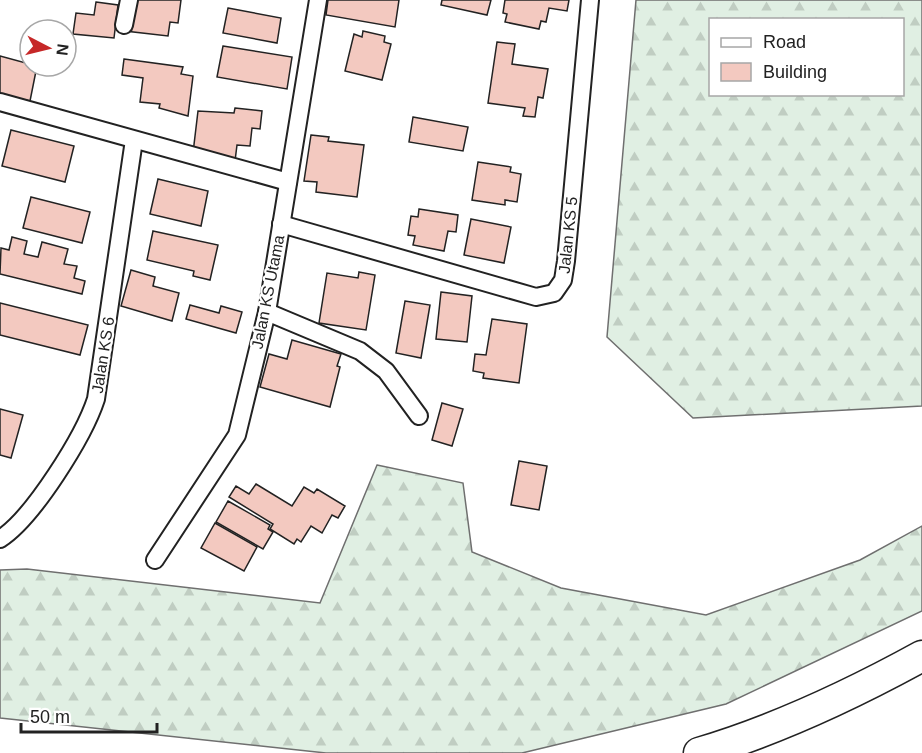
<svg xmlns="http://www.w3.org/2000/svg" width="922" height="753" font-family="Helvetica,sans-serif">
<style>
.forest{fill:url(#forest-firs);stroke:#6f6f6f;stroke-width:1.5;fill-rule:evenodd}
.building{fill:#f3c9c0;stroke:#222;stroke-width:1.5}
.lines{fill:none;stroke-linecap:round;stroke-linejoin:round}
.street-casing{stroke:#222;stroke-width:20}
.highway-casing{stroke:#222;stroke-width:33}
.street{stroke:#fff;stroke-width:16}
.highway{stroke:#fff;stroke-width:30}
.labels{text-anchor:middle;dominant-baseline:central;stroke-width:4.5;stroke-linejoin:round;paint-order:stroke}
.street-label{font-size:16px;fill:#222;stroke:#fff}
</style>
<defs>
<pattern id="forest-firs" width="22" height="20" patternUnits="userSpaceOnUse" patternTransform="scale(1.5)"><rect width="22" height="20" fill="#e0efe3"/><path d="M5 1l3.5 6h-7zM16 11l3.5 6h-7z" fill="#c0cdc2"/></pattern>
</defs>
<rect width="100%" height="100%" fill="#fff"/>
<g class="forest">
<path d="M636,0H922V406L693,418L607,337ZM710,20H902V94H710Z"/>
<path d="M377,465L463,483L472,552L561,588L706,615L860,560L922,526V611L726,704L522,753H326L0,718V570L27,569L320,603Z"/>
</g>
<g class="building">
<path d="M129,0H181L178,23L170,22L168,36L125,31Z"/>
<path d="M328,0H399L395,27L326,15Z"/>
<path d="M442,0H491L487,15L441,5Z"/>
<path d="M505,0H569L567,11L549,8L546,22L541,21L539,29L505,22L507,14L503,13Z"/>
<path d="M96,2L118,5L114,38L73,34L76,13L94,15Z"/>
<path d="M228,8L281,18L277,43L223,33Z"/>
<path d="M363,31L385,36L384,42L391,44L382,80L345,71L354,34L362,37Z"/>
<path d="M497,42L515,44L512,64L548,69L543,98L538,97L535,117L523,116L525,108L488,103Z"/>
<path d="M223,46L292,57L287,89L217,77Z"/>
<path d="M0,56L37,66L30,101L0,95Z"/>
<path d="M124,59L183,67L181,74L193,76L188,116L159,108L160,104L140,102L143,78L122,75Z"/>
<path d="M235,108L262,111L260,129L252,128L250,146L237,145L235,161L193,153L198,111L234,113Z"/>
<path d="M413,117L468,127L463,151L409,142Z"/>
<path d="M11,130L74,146L65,182L2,166Z"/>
<path d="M311,135L329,137L328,141L364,145L357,197L316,192L317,182L304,181Z"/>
<path d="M478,162L511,167L510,172L521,174L517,202L505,200V205L472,200Z"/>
<path d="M158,179L208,191L201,226L150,214Z"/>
<path d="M31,197L90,212L82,243L23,228Z"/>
<path d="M419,209L458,215L456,232L448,231L444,251L413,245L415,236L408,235L411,216L418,217Z"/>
<path d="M471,219L511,227L504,263L464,255Z"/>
<path d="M153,231L218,245L210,280L193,276L194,271L147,260Z"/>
<path d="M12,237L27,241L24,254L38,257L42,242L68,249L64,264L77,266L74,278L85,281L82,294L0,274L1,248L9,250Z"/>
<path d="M131,270L155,277L153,286L179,293L172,321L121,306Z"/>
<path d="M359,272L375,275L366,330L319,323L327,273L358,278Z"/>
<path d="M441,292L472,296L467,342L436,339Z"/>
<path d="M405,301L430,305L421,358L396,353Z"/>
<path d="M0,303L88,325L80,355L0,335Z"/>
<path d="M190,305L219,313L221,306L242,312L236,333L186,319Z"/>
<path d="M492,319L527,324L519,383L483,378L484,373L473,371L475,354L486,355Z"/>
<path d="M292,340L341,354L337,366L340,367L330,407L260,387L269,354L287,359Z"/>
<path d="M442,403L463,409L452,446L432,440Z"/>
<path d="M0,409L23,415L11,458L0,455Z"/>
<path d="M519,461L547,466L539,510L511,505Z"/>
<path d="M256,484L292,506L304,487L314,493L317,489L345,506L338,518L332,515L322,533L311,526L301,542L297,539L294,544L270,529L273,524L229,497L236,486L249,494Z"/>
<path d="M228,501L270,525L268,529L273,532L263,549L216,522Z"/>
<path d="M215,523L257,547L244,571L201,548Z"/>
</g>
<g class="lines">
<g class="street-casing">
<g id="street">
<path d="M124,25L129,0"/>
<path d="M0,102L288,182"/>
<path d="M281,224L536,297L554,293L563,280L566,261L590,0"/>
<path d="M267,312L360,351L386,371L419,416"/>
<path d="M0,539C33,518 84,436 96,399L134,140"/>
<path d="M155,560L237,435L267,312L318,0"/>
</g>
</g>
<g class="highway-casing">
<path id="highway" d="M699,753C777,730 851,695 922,656"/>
</g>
<use href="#street" class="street"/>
<use href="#highway" class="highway"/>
</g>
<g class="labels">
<g class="street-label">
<text transform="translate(568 235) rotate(-84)">Jalan KS 5</text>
<text transform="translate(268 292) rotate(-79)">Jalan KS Utama</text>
<text transform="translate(103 355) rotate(-81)">Jalan KS 6</text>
</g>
</g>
<rect x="709" y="18" width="195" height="78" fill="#ffffff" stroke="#a7a7a7" stroke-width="1.5"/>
<rect x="721" y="38" width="30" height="9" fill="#ffffff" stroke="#a7a7a7" stroke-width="1.5"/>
<text x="763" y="48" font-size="18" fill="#222222">Road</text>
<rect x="721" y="63" width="30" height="18" fill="#f3c9c0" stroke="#a7a7a7" stroke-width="1.5"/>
<text x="763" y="78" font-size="18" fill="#222222">Building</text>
<g transform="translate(48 48) rotate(97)"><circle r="28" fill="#ffffff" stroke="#a7a7a7" stroke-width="1.5"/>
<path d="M0-4.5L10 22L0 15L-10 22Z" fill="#c62828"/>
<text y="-9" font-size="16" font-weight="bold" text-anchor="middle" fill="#222222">N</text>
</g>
<path d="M21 723v9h136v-9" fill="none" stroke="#222222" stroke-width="3"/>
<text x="30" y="723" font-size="18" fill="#222222" stroke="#ffffff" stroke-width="4.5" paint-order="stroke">50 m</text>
</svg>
